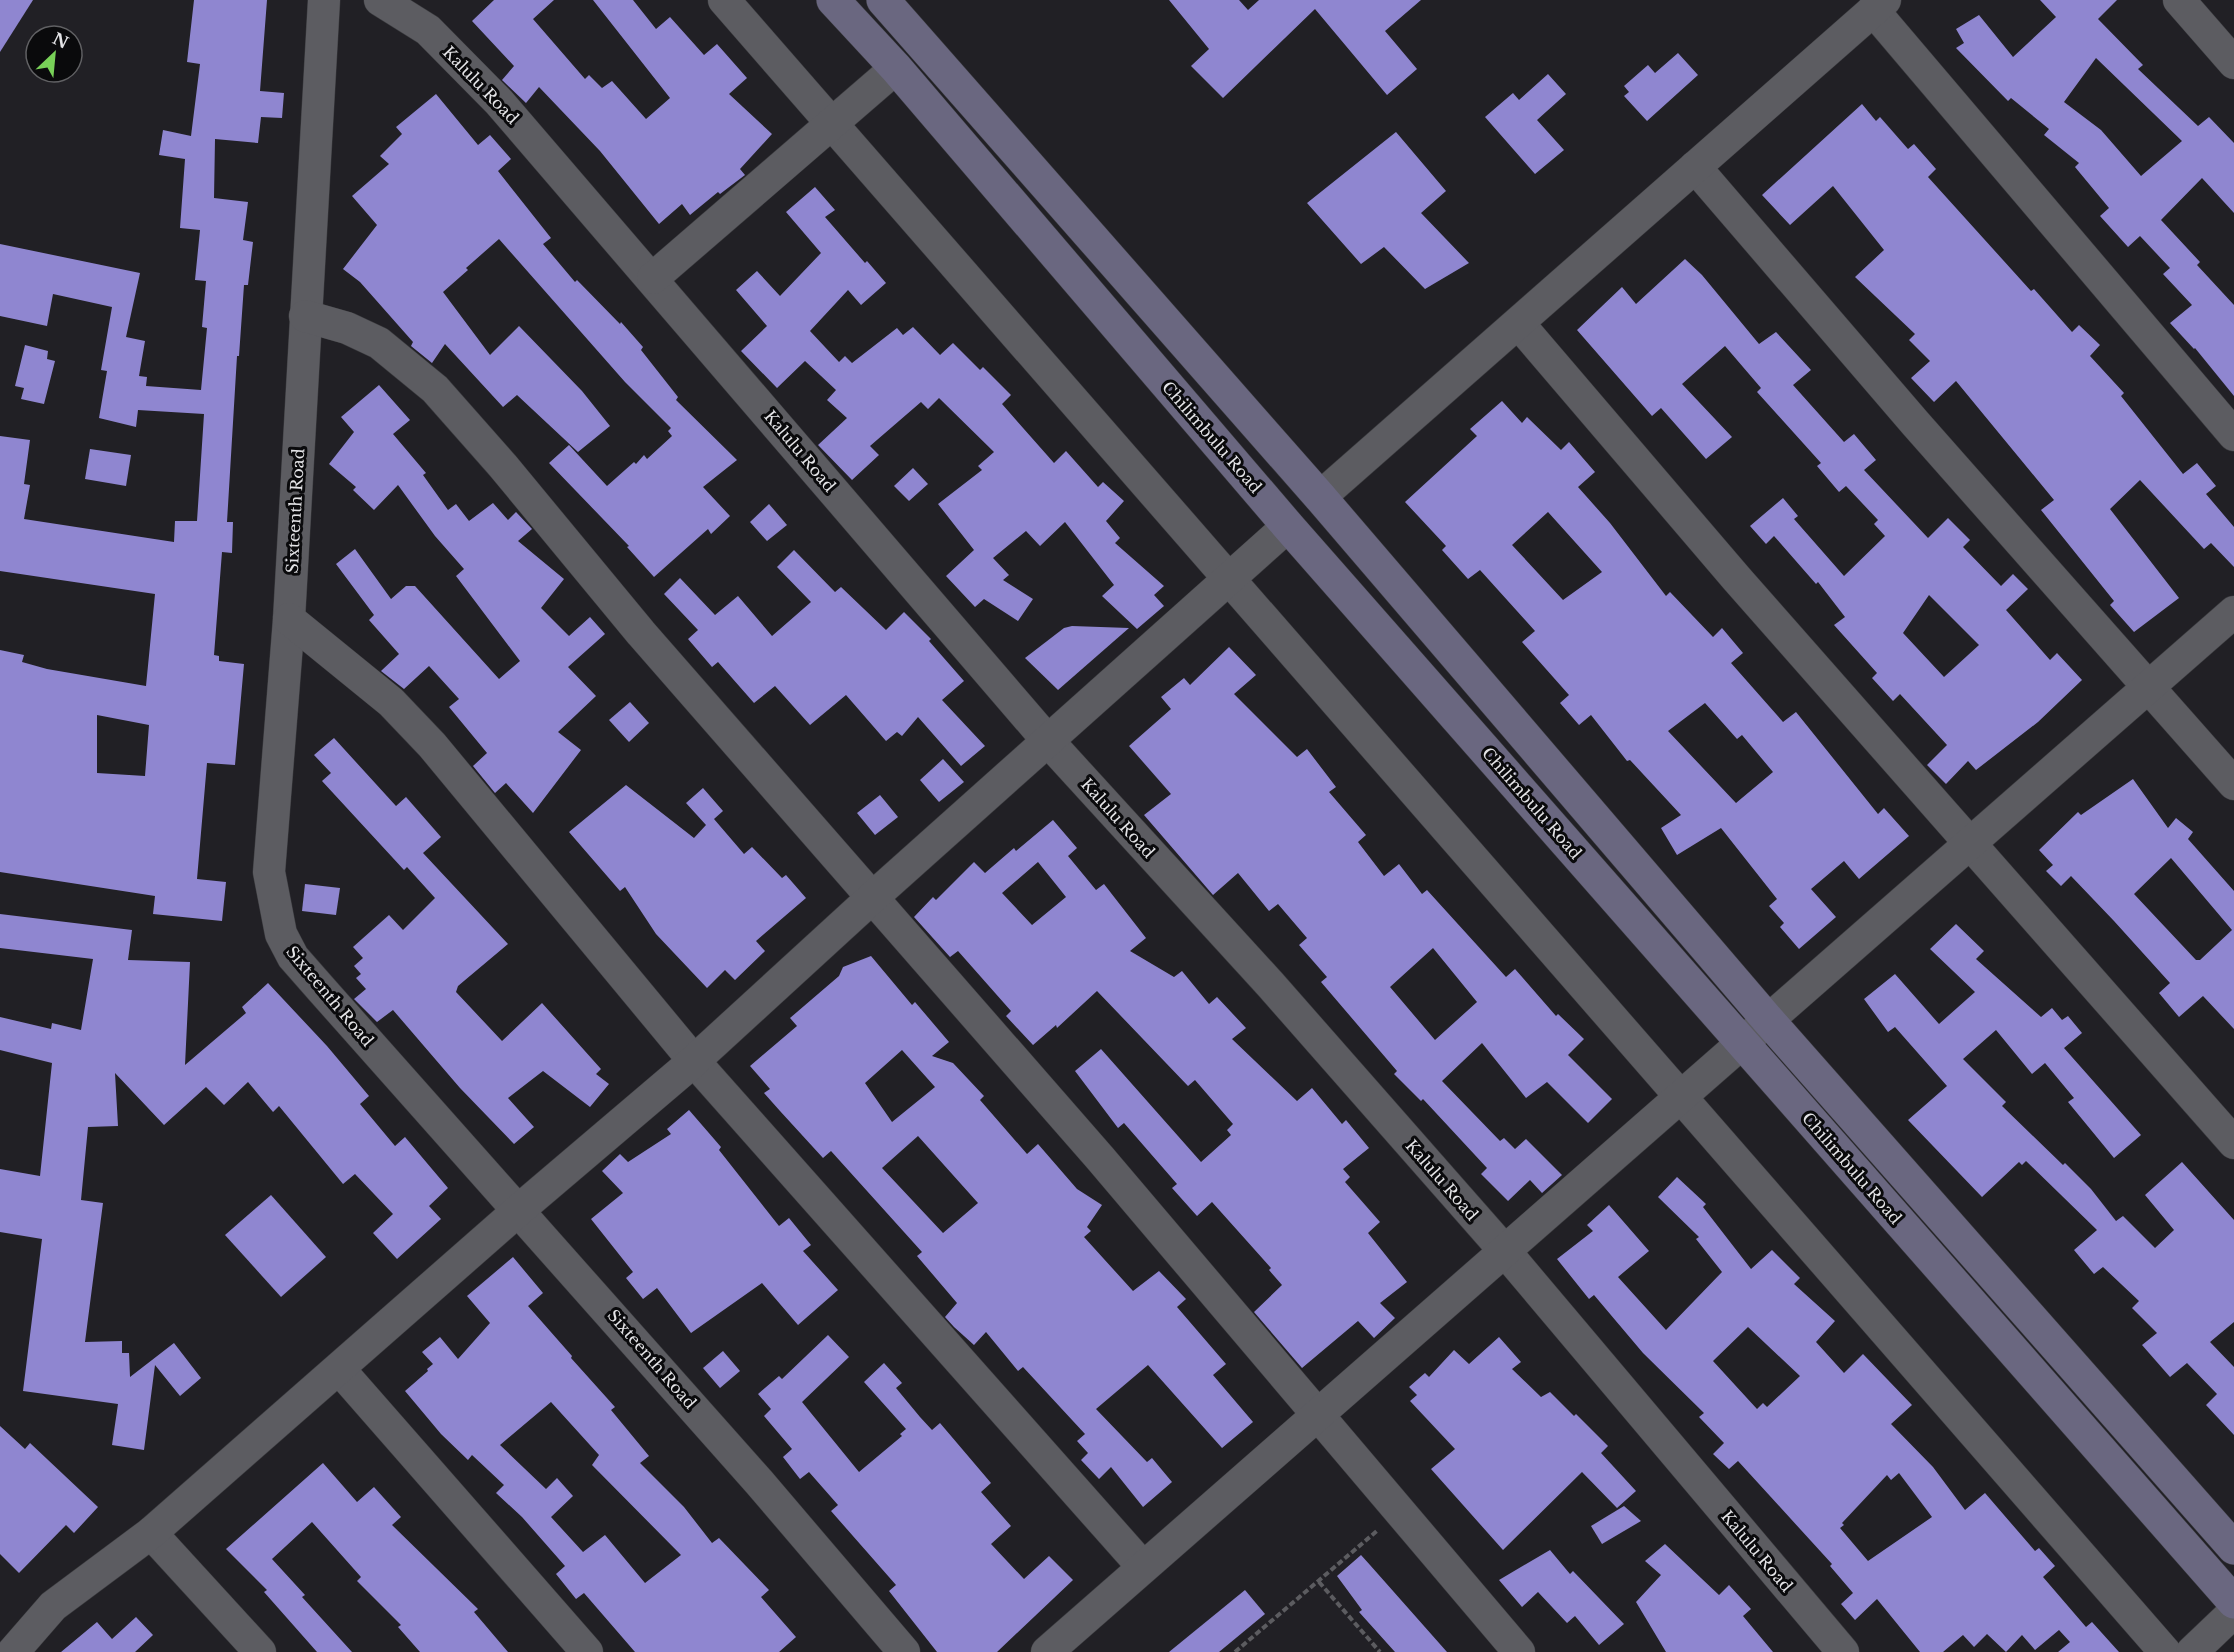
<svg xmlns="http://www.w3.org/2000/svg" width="2234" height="1652" font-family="'Libre Baskerville',serif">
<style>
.building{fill:#8f86d0;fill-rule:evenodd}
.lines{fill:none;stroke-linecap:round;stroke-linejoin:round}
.street-casing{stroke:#3a3a3e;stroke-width:33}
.secondary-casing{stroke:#3a3a3e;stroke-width:34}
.path{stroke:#5c5c60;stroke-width:4;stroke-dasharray:6 3;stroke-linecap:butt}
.street{stroke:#5c5c61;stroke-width:32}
.secondary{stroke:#6a6780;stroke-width:33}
.labels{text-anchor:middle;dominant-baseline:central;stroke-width:6;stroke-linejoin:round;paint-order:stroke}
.street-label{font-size:16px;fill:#e4e4e7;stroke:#0a0a0c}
</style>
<rect width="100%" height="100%" fill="#212025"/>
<g class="building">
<path d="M0,0H33L0,52Z"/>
<path d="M194,0H267L260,91L284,93L282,118L261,117L258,143L215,139L214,198L248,202L243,240L253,242L248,285H244L239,356H237L227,522H233L232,553L222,552L214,655L219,656V661L244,664L235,765L207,763L197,879L226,882L222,921L153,914L155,896L0,872V650L24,655L22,662L47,669L146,686L155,594L0,571V436L30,440L24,484L30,485L24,519L174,542L175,521H197L204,414L138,410L136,427L99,418L107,371L101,370L112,307L53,294L47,326L0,316V244L140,273L126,337L145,341L139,376L147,377L146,386L201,390L207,328L202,327L206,281L195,280L200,230L180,228L185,159L159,155L163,130L191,136L200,64L187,62ZM97,715L149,725L145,776L97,773Z"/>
<path d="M494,0H554L533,19L585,79L589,75L602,88L612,81L646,119L670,98L593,0H633L656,29L670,17L704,55L717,44L747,78L729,94L772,134L740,169L745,175L720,194L718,192L690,215L682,204L659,224L600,151L539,87L526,103L502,80L514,66L472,21Z"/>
<path d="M1169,0H1239L1248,10L1259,0H1421L1385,31L1417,69L1387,95L1315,9L1223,98L1191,66L1209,49Z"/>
<path d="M2040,0H2117L2098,19L2143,65L2138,69L2198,126L2209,117L2234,143V213L2202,178L2161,220L2200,262L2197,265L2234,305V396L2195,348L2194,349L2170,323L2192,305L2163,274L2170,268L2140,236L2128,247L2100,216L2109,208L2075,167L2079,163L2044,135L2049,129L2011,98L2008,101L1956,48L1964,43L1956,29L1979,15L2013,57L2056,17ZM2096,58L2182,141L2141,176L2101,130L2064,102Z"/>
<path d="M1678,53L1698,75L1647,121L1624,96L1629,92L1624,86L1648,65L1655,73Z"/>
<path d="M1548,74L1566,94L1537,120L1564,150L1535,174L1485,117L1513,93L1519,100Z"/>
<path d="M436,94L478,145L490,135L511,159L498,171L551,238L543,244L575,282L577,280L620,324L621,322L643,347L641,350L678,397L676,400L737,460L703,487L730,516L711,534L708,529L654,577L627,547L629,546L549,463L569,445L607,486L634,462L636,464L644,455L647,459L672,436L668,431L671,428L625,382L499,239L466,268L468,270L443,292L490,355L519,326L582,391L610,426L578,452L517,395L503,407L445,344L432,363L411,346L413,342L360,282L343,269L377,225L352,196L389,164L380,156L402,134L396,127Z"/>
<path d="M1862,104L1876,121L1880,117L1908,149L1914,144L1936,169L1928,177L2031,291L2034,289L2072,332L2079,325L2100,345L2090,356L2124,393L2121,396L2183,474L2197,463L2216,486L2206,494L2234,527V567L2211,543L2204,549L2140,480L2110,509L2179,598L2134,632L2110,605L2114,601L2041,510L2054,500L1956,381L1934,402L1911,378L1930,361L1909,340L1915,334L1855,277L1884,250L1833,186L1790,225L1762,195Z"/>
<path d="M1396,132L1446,191L1421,213L1469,263L1425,289L1384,247L1361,264L1307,203Z"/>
<path d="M815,187L835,210L825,217L865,263L867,261L886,283L861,305L848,290L810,331L839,362L845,356L852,363L897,328L903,335L913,327L940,355L953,343L980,370L983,367L1011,395L1002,404L1054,463L1066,451L1098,487L1103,482L1124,501L1106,521L1120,538L1115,543L1164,586L1154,595L1164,606L1137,629L1102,596L1114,585L1065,522L1040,546L1026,531L993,558L1009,575L1003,580L1033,599L1018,621L984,599L975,607L946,576L974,550L938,504L982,470L978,466L994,452L939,398L928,409L921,402L870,446L879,455L852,480L818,445L847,418L827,400L836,390L805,361L777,388L741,351L767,326L736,290L757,271L780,296L821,253L786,212Z"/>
<path d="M1685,259L1702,275L1759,344L1776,332L1811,370L1793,385L1844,442L1854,434L1876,460L1864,470L1928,538L1948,518L1970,540L1963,547L2001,586L2013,574L2028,589L2006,610L2050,660L2057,653L2082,680L2038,722L1976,770L1968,761L1946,784L1927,765L1947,745L1900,694L1893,701L1872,678L1877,673L1834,625L1845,617L1818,582L1816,584L1774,536L1766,544L1750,526L1783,498L1798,516L1794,519L1844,576L1885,536L1874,524L1878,520L1846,486L1839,492L1817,466L1821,463L1757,392L1761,388L1725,346L1682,384L1732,437L1706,459L1661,408L1652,416L1577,330L1622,287L1636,304ZM1929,595L1979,645L1944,677L1903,633Z"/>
<path d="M25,345L48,351L47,359L55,361L44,404L21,399L24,388L15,386Z"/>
<path d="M379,385L410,420L393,434L426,473L423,475L448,510L456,504L469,521L493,503L508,520L516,512L532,529L518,541L564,579L541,608L569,636L590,617L605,634L568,667L596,696L558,732L581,750L533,813L506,783L495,793L473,766L487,753L449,707L459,699L429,666L404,689L381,671L399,654L369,620L374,615L336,564L355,549L391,599L406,586H415L499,679L520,661L456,576L464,569L435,536L398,485L374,510L353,490L356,487L329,464L354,432L341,417Z"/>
<path d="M1502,401L1522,423L1527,417L1561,450L1569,442L1595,472L1578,487L1610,523L1666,596L1670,592L1713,637L1722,628L1743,653L1731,663L1783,722L1796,712L1878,814L1884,808L1909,836L1859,879L1844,861L1811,889L1836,917L1799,949L1780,927L1784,923L1769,906L1777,899L1721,828L1677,855L1661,828L1681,815L1630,760L1627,761L1591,715L1579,725L1560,703L1569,695L1522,642L1535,631L1480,570L1468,579L1442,550L1446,546L1405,502L1477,436L1470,429ZM1548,512L1602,572L1563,600L1512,545ZM1705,703L1737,739L1742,735L1773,772L1736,803L1668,731Z"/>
<path d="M90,449L131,455L126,486L85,479Z"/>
<path d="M913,468L928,484L909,501L894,486Z"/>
<path d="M769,504L787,525L767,541L750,522Z"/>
<path d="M794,550L835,592L841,587L886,630L904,612L931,639L929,641L964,681L942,700L985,746L961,766L918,717L902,736L897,732L886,741L846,695L810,725L775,686L754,703L718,662L712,667L688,639L698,630L664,594L680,578L715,615L738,596L772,636L811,602L777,567Z"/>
<path d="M1072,626L1129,628L1058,690L1025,658L1064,628Z"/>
<path d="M1229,647L1256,675L1234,694L1297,757L1307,749L1336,787L1329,792L1366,835L1358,842L1384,876L1399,864L1422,894L1427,890L1506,977L1515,969L1556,1016L1558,1014L1584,1039L1568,1055L1612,1099L1588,1123L1547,1082L1526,1098L1482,1043L1442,1081L1500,1141L1504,1138L1515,1149L1526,1139L1562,1175L1542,1193L1530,1180L1508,1201L1481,1174L1487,1168L1423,1099L1421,1101L1394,1074L1397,1071L1321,982L1327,977L1299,945L1307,938L1278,904L1269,911L1238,873L1213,895L1144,815L1171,794L1129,746L1171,709L1161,697L1184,678L1190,685ZM1433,948L1477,1002L1435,1040L1390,987Z"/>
<path d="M630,702L649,723L629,742L609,720Z"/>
<path d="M334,738L396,806L406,797L441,837L423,853L508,944L458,986L456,992L502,1041L542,1003L601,1069L596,1074L609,1084L590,1107L543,1071L508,1098L534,1127L514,1144L460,1088L393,1010L377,1022L354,999L366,989L356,978L361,974L354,966L363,958L353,947L389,915L403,930L435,898L407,867L404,870L322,781L331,773L314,755Z"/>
<path d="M943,759L964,782L939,802L920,780Z"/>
<path d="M2133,779L2168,828L2176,818L2193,832L2188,839L2234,891V1029L2203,996L2179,1017L2159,993L2170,983L2114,921L2071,876L2061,886L2046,871L2053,865L2039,850L2078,812L2081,815ZM2171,858L2232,930L2200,960H2196L2134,894Z"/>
<path d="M626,785L694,838L706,825L686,803L703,788L723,811L714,819L744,854L752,847L782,878L786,875L806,898L756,941L765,951L735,980L725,970L707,988L656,934L625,887L620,891L569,832Z"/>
<path d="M880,795L898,817L875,835L857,813Z"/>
<path d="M1053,820L1077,848L1068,856L1096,890L1104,884L1146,938L1130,951L1174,977L1182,971L1209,1004L1217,997L1246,1028L1232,1039L1297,1101L1312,1088L1342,1124L1346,1120L1369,1148L1343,1169L1350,1177L1345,1182L1380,1222L1368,1233L1407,1282L1380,1303L1395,1318L1374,1338L1358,1321L1302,1368L1254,1312L1282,1285L1269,1270L1271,1268L1212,1202L1197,1216L1172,1188L1177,1184L1124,1123L1118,1128L1075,1071L1101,1049L1201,1162L1231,1135L1227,1130L1233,1124L1195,1080L1188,1086L1097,991L1057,1028L1056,1025L1033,1045L1006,1016L1011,1011L958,951L950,957L914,917L933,897L936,900L974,862L985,873L1014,848L1016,851ZM1038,862L1066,897L1032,925L1002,893Z"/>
<path d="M305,884L340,888L336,915L302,911Z"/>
<path d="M0,914L132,930L128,960L190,962L185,1065L246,1013L242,1007L268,983L327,1046L369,1096L360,1104L395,1146L405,1137L448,1188L429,1206L441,1219L397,1259L373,1233L393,1214L355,1174L343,1184L279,1106L273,1112L248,1082L224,1105L206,1087L164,1125L115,1073L118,1126L88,1127L81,1200L103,1203L85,1342L122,1341V1353H129L130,1377L174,1343L201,1378L180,1396L155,1365L144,1450L112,1445L118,1404L23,1391L42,1239L0,1232V1169L40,1176L52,1063L0,1050V1017L51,1029L52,1023L81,1030L93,959L0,948Z"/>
<path d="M1956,924L1984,951L1976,959L2041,1017L2052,1008L2062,1020L2068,1016L2082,1033L2064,1048L2141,1135L2114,1158L2068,1102L2074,1098L2045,1063L2032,1074L1996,1030L1963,1059L2006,1102L2002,1106L2063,1165L2065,1163L2091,1189L2116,1221L2123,1216L2155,1248L2174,1230L2145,1195L2182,1162L2234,1220V1322L2210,1342L2234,1367V1435L2206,1405L2217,1394L2187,1363L2170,1377L2142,1345L2157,1333L2132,1308L2139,1301L2103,1267L2094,1274L2074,1250L2097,1230L2026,1161L2022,1165L2019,1162L1982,1197L1908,1120L1947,1086L1895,1027L1888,1032L1864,999L1895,974L1939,1024L1975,992L1930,949Z"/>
<path d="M871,956L912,1005L915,1002L949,1042L932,1056L953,1063L984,1096L980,1100L1027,1154L1038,1144L1077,1189L1102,1205L1087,1227L1091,1231L1084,1237L1133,1291L1159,1271L1186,1299L1177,1307L1226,1364L1213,1375L1253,1422L1222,1448L1148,1365L1096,1409L1147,1462L1152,1458L1172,1482L1143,1507L1111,1467L1099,1479L1081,1460L1088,1453L1077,1441L1085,1434L1023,1367L1018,1371L986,1332L974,1345L954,1327L945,1317L957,1303L917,1256L922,1252L831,1151L823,1158L780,1111L764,1093L770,1089L750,1066L797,1026L790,1018L839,976L843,967ZM902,1050L935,1087L892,1122L865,1083ZM918,1136L978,1203L943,1233L882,1168Z"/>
<path d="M689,1110L721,1147L719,1150L779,1226L789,1218L811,1245L803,1251L838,1290L798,1325L762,1283L691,1333L657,1288L643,1299L626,1278L633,1272L591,1219L623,1193L602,1171L620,1154L628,1162L671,1134L667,1129Z"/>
<path d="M1677,1177L1706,1204L1703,1207L1751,1269L1772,1250L1800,1278L1794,1284L1835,1321L1816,1342L1844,1373L1863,1354L1912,1405L1891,1424L1933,1467L1965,1510L1985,1493L2035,1551L2039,1548L2055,1566L2043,1577L2086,1627L2092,1622L2119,1652H2058L2070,1642L2059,1630L2035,1650L2022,1635L2006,1652L1987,1634L1974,1647L1963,1635L1943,1652H1920L1877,1599L1855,1620L1841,1604L1853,1593L1830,1566L1832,1564L1738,1461L1729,1469L1713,1454L1724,1443L1699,1417L1704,1413L1643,1353L1594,1295L1589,1299L1557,1259L1593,1231L1587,1225L1609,1205L1649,1251L1618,1277L1666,1330L1722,1272L1696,1239L1699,1237L1658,1197ZM1748,1327L1800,1376L1767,1407L1763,1403L1757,1409L1713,1361ZM1899,1473L1932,1517L1868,1561L1840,1528L1844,1525L1842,1523L1887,1475L1891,1480Z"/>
<path d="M271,1195L326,1257L281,1297L225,1235Z"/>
<path d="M513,1257L543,1293L528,1306L572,1356L571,1358L615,1407L611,1410L649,1456L640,1463L684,1507L712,1543L719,1538L769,1590L761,1597L796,1637L779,1652H635L584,1593L576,1599L556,1574L565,1566L522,1517L496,1493L504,1485L472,1455L468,1460L441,1434L405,1391L428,1371L427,1369L433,1364L422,1352L440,1337L458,1359L490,1323L467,1296ZM551,1402L599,1455L592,1465L681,1555L645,1583L605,1535L583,1552L551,1517L573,1496L557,1478L546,1489L500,1445Z"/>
<path d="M828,1335L849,1357L802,1402L859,1472L902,1436L900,1434L906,1429L864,1382L884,1363L902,1383L896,1388L920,1417L932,1430L940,1423L991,1483L981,1492L1011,1526L991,1544L1024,1579L1049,1556L1073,1580L997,1652H937L889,1591L896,1585L831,1511L838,1505L809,1472L800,1479L783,1457L792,1449L764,1416L771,1409L758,1394L779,1376L782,1379Z"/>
<path d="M1499,1337L1521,1362L1512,1369L1541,1397L1550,1392L1574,1416L1576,1414L1608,1446L1601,1453L1636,1491L1617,1508L1582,1472L1503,1550L1431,1469L1455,1449L1410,1401L1417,1395L1409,1387L1425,1373L1429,1377L1454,1350L1469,1364Z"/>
<path d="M723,1351L740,1371L720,1388L703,1368Z"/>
<path d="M0,1426L25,1449L30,1443L98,1507L74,1533L66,1525L19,1573L0,1554Z"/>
<path d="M323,1463L357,1502L374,1487L401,1517L392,1525L478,1609L474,1612L508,1652H420L398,1627L401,1625L357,1581L361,1577L312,1522L272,1559L305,1595L302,1597L352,1652H317L264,1592L267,1590L226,1549Z"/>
<path d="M1624,1506L1641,1521L1602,1544L1591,1526Z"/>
<path d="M1665,1544L1719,1595L1729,1585L1751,1609L1743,1616L1773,1652H1666L1636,1602L1661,1575L1645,1561Z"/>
<path d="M1550,1550L1570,1574L1573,1571L1624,1624L1599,1645L1575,1616L1567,1623L1538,1592L1522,1607L1499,1580Z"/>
<path d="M1361,1555L1370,1565L1447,1652H1395L1359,1612L1362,1610L1337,1576Z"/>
<path d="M1245,1590L1265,1614L1219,1652H1169Z"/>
<path d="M136,1617L153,1635L135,1652H61L97,1622L112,1639Z"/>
</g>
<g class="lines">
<g class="street-casing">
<g id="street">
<path d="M324,0L289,619L269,872L281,934L293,957L322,990L759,1482L904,1652"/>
<path d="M380,0L428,30L499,102L1048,741L1270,984L1503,1249L1843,1652"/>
<path d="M724,0L2165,1652"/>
<path d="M2179,0L2234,63"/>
<path d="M1873,10L2234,435"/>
<path d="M1695,167L1916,424L2234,784"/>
<path d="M653,278L896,68"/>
<path d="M305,316L347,328L379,343L435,389L503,466L641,633L1100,1158L1519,1652"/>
<path d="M1519,324L1737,579L2234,1143"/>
<path d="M1320,497L1885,0"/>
<path d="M289,619L391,702L432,745L694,1061L1143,1567"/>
<path d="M340,1370L587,1652"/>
<path d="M151,1533L260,1652"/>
<path d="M13,1652L53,1606L151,1533L520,1209L694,1061L873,897L1288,526"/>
<path d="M1047,1652C1441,1303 1839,959 2234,612"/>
<path d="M2192,1652L2234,1612"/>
</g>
</g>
<g class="secondary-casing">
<g id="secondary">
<path d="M833,0L896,68L1288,526L2234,1602"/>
<path d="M883,0L1320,497L1768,1020L2234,1548"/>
</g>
</g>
<g class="path">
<path d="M1319,1582L1380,1652"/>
<path d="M1235,1652L1378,1530"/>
</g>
<use href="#street" class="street"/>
<use href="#secondary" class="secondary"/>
</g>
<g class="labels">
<g class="street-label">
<text transform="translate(481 85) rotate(46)">Kalulu Road</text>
<text transform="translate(1212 437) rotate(49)">Chilimbulu Road</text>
<text transform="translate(800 451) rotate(50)">Kalulu Road</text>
<text transform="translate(295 511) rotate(-87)">Sixteenth Road</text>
<text transform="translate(1532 803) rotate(49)">Chilimbulu Road</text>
<text transform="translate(1118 818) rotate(48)">Kalulu Road</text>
<text transform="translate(330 996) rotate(50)">Sixteenth Road</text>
<text transform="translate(1852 1168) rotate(49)">Chilimbulu Road</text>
<text transform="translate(1442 1180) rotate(49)">Kalulu Road</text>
<text transform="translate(652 1359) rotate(49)">Sixteenth Road</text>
<text transform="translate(1757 1551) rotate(50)">Kalulu Road</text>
</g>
</g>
<g transform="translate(54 54) rotate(26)"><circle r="28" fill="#0a0a0c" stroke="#616164" stroke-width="1.5"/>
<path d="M0-4.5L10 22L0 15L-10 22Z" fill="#78d158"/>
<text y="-9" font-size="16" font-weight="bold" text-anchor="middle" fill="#e4e4e7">N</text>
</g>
</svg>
